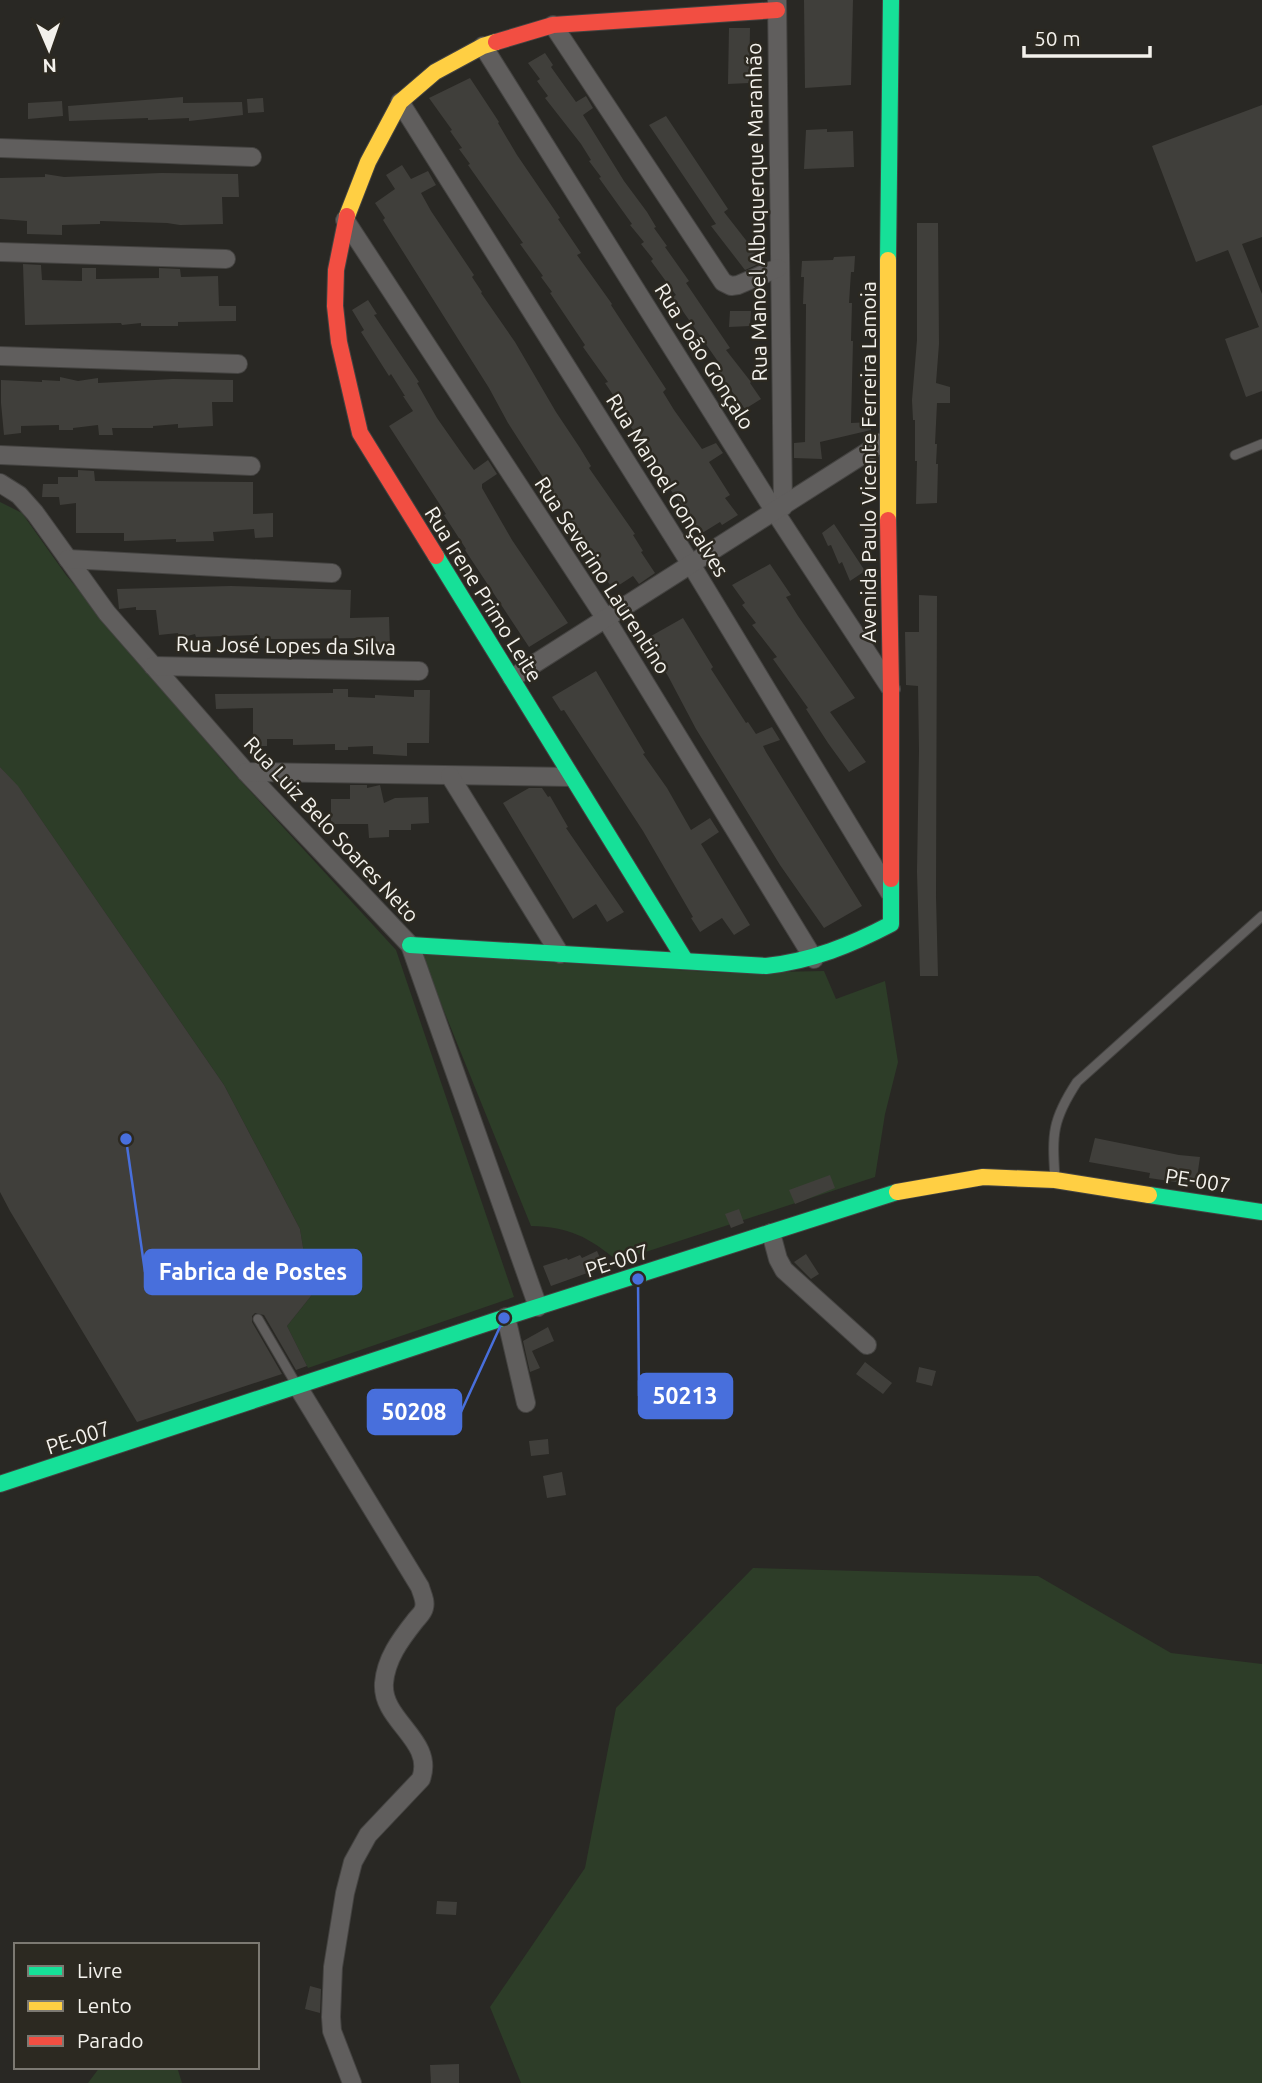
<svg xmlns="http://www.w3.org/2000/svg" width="1262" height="2083" font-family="Ubuntu,sans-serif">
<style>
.green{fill:#2d3d28}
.building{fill:#403f3b}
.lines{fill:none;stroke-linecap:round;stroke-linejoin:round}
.lane-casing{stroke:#444341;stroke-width:11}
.street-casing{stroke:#444341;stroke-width:20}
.fast-casing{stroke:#444341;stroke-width:18}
.slow-casing{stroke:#444341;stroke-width:18}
.jam-casing{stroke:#444341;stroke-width:18}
.lane{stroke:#605e5d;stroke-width:9}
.street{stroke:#605e5d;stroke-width:18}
.fast{stroke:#16e098;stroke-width:16}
.slow{stroke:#ffcf43;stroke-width:16}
.jam{stroke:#f24e42;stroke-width:16}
.labels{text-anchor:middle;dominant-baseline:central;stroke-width:5;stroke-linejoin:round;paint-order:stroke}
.street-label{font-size:21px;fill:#f3f1ec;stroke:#2c2921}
.leader{fill:none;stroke:#486fdc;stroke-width:2.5}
.callout-dot{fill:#486fdc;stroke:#2c2921;stroke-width:2.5}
.callout{fill:#486fdc;stroke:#486fdc;stroke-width:2.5}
.callout-label{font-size:23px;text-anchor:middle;font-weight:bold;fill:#fff}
</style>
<rect width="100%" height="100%" fill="#292824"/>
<g class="green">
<path d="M0,502L22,513L66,575L227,766L396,950L514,1297L308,1368L287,1326L311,1296L300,1229L224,1085L22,792L0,767Z"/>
<path d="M421,954L726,973L824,971L836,999L885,981L898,1062L885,1114L875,1177L618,1261C588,1237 570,1227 531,1226Z"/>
<path d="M753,1568L1038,1576L1171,1653L1262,1664V2083H521L490,2007L585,1868L616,1708Z"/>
<path d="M100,2067H177L182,2083H88Z"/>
</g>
<g class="building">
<path d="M804,0H853L851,85L805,88Z"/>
<path d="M729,28H750L749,83L728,84Z"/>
<path d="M545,53L553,65L551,67L576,102L586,96L593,108L583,115L624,181L647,212L656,227L654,228L667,246L665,247L689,281L686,283L730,348L726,350L751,382L750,383L761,399L745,409L736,397L714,366L719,363L673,297L676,295L651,261L653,259L641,244L644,242L630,225L632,224L599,178L601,177L589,161L591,160L581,144L545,98L548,96L537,81L540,79L528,63Z"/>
<path d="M470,78L499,122L498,123L517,155L560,218L558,219L581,253L577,255L612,304L611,305L666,389L663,392L674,410L702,449L716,443L723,453L709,462L730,495L725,498L738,515L722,525L720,522L699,535L678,507L681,505L657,470L661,468L625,419L628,417L605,383L608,382L583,347L585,345L550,293L552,292L541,277L543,276L520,244L523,243L468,165L470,164L459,149L462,148L450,131L452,130L429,98Z"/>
<path d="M183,97V103L242,102L243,115L189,121V118L148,120V118L69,121L68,106Z"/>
<path d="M263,98L264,112L248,113L247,99Z"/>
<path d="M62,101L63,116L28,119V103Z"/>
<path d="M1262,105V237L1242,244L1262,294V391L1246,397L1225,339L1259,327L1228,250L1196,262L1152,146Z"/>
<path d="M666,116L728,209L724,212L763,262L745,270L711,226L716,224L649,125Z"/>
<path d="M827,129V132L853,131L854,167L804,169L806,130Z"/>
<path d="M402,165L411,179L428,171L436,185L421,193L431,211L474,275L472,277L482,292L481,293L515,342L556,412L580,448L591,466L589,468L635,534L633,535L643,551L641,552L655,573L639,584L633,576L613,589L590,557L551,490L508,423L489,388L383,220L385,218L375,203L395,189L386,175Z"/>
<path d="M161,173L238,174L239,197H222L223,224L180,225L167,223L100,221V224L62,225V235L27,234V221L0,219V178L45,177V174L64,177Z"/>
<path d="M917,223H938L939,344L936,383L950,387V403H937L935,444H937L936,464H938L937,503L916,504L917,461H915V420H913L912,400L917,340Z"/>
<path d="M855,256L854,272H851L849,303H852L851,341H853L851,423L871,422V430L820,442L822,459L794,458V443L805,442L806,304H803L804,277H801L802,261L833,260L834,257Z"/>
<path d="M23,264L41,265L42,280L82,281V268H96V279L159,278V268L180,269L181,277L218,276L219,306H236V321L178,322V326H141V323L122,325L121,323L25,325Z"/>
<path d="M368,300L377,314L374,315L419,382L417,383L437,418L463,455L474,470L488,460L497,474L482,484V488L512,540L568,623L529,647L465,550L466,549L444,515L446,514L389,426L413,411L403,396H405L391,374L389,376L361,332L364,330L352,310Z"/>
<path d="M730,311H751L750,326L729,327Z"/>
<path d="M60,377L78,381L98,378V383L173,379L233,380V402H212L213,426L178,428V424L153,426V428H112L113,435H99L98,425L73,428V430H59V425L21,426V433L4,435L1,403V380L42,382V380L60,381Z"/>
<path d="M78,470L94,471L95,481L253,482V514L273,513V537L255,538L254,529L213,532L214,541L176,542V539L124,541V533H76V503L60,505L59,497H42L43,484H58V477H78Z"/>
<path d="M834,524L865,571L850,581L842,562L839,564L831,545L828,546L822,533Z"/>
<path d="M770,564L791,595L786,597L798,616L855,698L830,712L866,762L849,772L828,743L806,709L808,708L773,659L777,657L752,625L756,623L742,605L745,603L732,585Z"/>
<path d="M231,586L351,590L350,618L389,617L390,647L373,648L372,638L274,639L254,638V635L196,637L195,634L179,638L178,633L159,635L156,610H136V607L119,609L117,589Z"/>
<path d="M919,595L937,596L936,897L938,976H920L917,872L919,751L918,686L906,685L905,632H919Z"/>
<path d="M683,618L713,667L711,669L746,723L748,722L756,734L772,727L780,740L763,746L766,752L862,906L824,928L780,865L696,729L668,676L644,640Z"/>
<path d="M596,671L645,753L643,754L667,788L691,830L710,818L719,832L701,844L750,925L734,935L722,918L700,932L691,918L693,917L643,831L564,710L561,711L552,697Z"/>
<path d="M333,689H348V697L375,698V695L414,697V690H430L429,743H407V756L373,754V746L348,747V750H335V744L293,745V739H267V746H253V708L216,709L215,694L333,693Z"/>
<path d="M0,767L18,786L224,1085L300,1229L311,1296L287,1326L307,1366L296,1370L264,1315L255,1313L252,1316V1322L282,1374L137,1422L10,1211L0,1192Z"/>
<path d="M350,785H367V788L380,785L384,803L395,798L428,797L429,823L411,824V830H389V837L369,838L368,824H331V799H350Z"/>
<path d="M529,788H542L548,797L550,796L568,827L566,828L624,912L607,922L596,904L573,919L503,803Z"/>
<path d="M1095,1138L1179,1155L1200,1157L1196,1185L1149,1178L1150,1173L1089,1162Z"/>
<path d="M830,1175L835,1188L795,1204L789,1190Z"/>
<path d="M739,1209L744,1223L731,1228L725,1214Z"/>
<path d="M597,1251L604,1267L551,1286L543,1266L567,1258L568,1260L580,1255L582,1258Z"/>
<path d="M806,1254L819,1274L811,1279L794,1262Z"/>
<path d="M548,1327L554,1341L532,1351L540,1368L530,1372L523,1341Z"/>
<path d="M865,1362L892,1383L883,1394L856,1374Z"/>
<path d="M919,1367L936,1371L932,1386L916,1382Z"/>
<path d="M548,1439L549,1454L531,1456L529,1441Z"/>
<path d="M562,1472L566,1495L547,1498L543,1476Z"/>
<path d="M437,1901L457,1902L456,1915L436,1914Z"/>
<path d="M310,1986L321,1989L320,2013L305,2009Z"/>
<path d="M459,2064V2083H431L430,2065Z"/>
</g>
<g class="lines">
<g class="lane-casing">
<g id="lane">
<path d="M1235,455L1262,444"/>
<path d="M1055,1178C1052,1134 1052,1120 1077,1082L1262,916"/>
<path d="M258,1319L296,1384"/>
</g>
</g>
<g class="street-casing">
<g id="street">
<path d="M777,0L783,507"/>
<path d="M553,25L723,282L731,286L738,285L778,268"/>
<path d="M483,46L775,512L891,689"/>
<path d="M400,102L692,566L890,893"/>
<path d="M0,148L252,157"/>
<path d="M345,220L606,619L814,959"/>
<path d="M0,252L226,259"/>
<path d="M0,356L238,364"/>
<path d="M0,455L251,466"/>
<path d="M0,483L19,495L35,513L107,613L246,772L410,945L538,1307"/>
<path d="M68,559L332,573"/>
<path d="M153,666L419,671"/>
<path d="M512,678L886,440"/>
<path d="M246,772L571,777"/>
<path d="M450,776L560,954"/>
<path d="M771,1233L778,1259L784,1270L867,1345"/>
<path d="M506,1317L526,1403"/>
<path d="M298,1387L420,1587C422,1594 426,1601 424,1608C423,1613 418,1617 415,1621C400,1640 386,1659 384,1683C381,1721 435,1740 421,1779L368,1835L353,1862L345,1893L333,1967L331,2017L332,2031L352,2083"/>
</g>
</g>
<g class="fast-casing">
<g id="fast">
<path d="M888,260L891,0"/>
<path d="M436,556L685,960"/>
<path d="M410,945L766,966C812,961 851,945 891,924V879"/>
<path d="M1149,1195L1262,1212"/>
<path d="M0,1484L506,1317L897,1192"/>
</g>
</g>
<g class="slow-casing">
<g id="slow">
<path d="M347,216L368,162L400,102L435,72L483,46L496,42"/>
<path d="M888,520V260"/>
<path d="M897,1192L983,1177L1055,1180L1149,1195"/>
</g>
</g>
<g class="jam-casing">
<g id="jam">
<path d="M496,42L553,25L777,10"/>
<path d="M347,216L336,270L335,306L339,342L360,433L436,556"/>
<path d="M888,520L891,689V879"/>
</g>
</g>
<use href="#lane" class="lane"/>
<use href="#street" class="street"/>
<use href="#fast" class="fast"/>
<use href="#slow" class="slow"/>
<use href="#jam" class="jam"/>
</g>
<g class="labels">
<g class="street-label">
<text transform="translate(756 212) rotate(-91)">Rua Manoel Albuquerque Maranhão</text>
<text transform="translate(705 356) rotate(58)">Rua João Gonçalo</text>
<text transform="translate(868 462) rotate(-90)">Avenida Paulo Vicente Ferreira Lamoia</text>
<text transform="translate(668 485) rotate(58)">Rua Manoel Gonçalves</text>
<text transform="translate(603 575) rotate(57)">Rua Severino Laurentino</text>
<text transform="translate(484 594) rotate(58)">Rua Irene Primo Leite</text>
<text transform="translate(286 645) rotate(1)">Rua José Lopes da Silva</text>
<text transform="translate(332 829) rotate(47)">Rua Luiz Belo Soares Neto</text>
<text transform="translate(1198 1180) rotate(9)">PE-007</text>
<text transform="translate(617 1260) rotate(-18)">PE-007</text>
<text transform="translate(78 1437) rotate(-18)">PE-007</text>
</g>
</g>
<path class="leader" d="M126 1139L145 1272M638 1279L639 1396M504 1318L461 1412"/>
<g class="callout-dot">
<circle cx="126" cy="1139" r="7"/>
<circle cx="638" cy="1279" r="7"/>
<circle cx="504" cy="1318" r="7"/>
</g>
<g class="callout">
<rect x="145" y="1250" width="216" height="44" rx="7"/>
<rect x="639" y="1374" width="93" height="44" rx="7"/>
<rect x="368" y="1390" width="93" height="44" rx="7"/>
</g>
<g class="callout-label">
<text x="253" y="1280">Fabrica de Postes</text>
<text x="685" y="1404">50213</text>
<text x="414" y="1420">50208</text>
</g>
<rect x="14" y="1943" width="245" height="126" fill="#2c2921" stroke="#7c7972" stroke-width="2"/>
<rect x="28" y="1966" width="35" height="10" fill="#16e098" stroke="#7c7972" stroke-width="2"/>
<text x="77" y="1978" font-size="21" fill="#f3f1ec">Livre</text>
<rect x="28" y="2001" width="35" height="10" fill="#ffcf43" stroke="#7c7972" stroke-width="2"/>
<text x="77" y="2013" font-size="21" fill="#f3f1ec">Lento</text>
<rect x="28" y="2036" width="35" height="10" fill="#f24e42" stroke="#7c7972" stroke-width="2"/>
<text x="77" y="2048" font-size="21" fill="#f3f1ec">Parado</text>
<g transform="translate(49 49) rotate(178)" stroke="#2c2921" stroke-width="5" paint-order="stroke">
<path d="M0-5L12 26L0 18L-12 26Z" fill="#f3f1ec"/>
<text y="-10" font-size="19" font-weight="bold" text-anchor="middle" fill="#f3f1ec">N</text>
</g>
<path d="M1024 46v10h126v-10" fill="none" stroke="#f3f1ec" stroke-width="3.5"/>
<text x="1034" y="46" font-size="21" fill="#f3f1ec" stroke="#2c2921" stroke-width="5" paint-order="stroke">50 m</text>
</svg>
